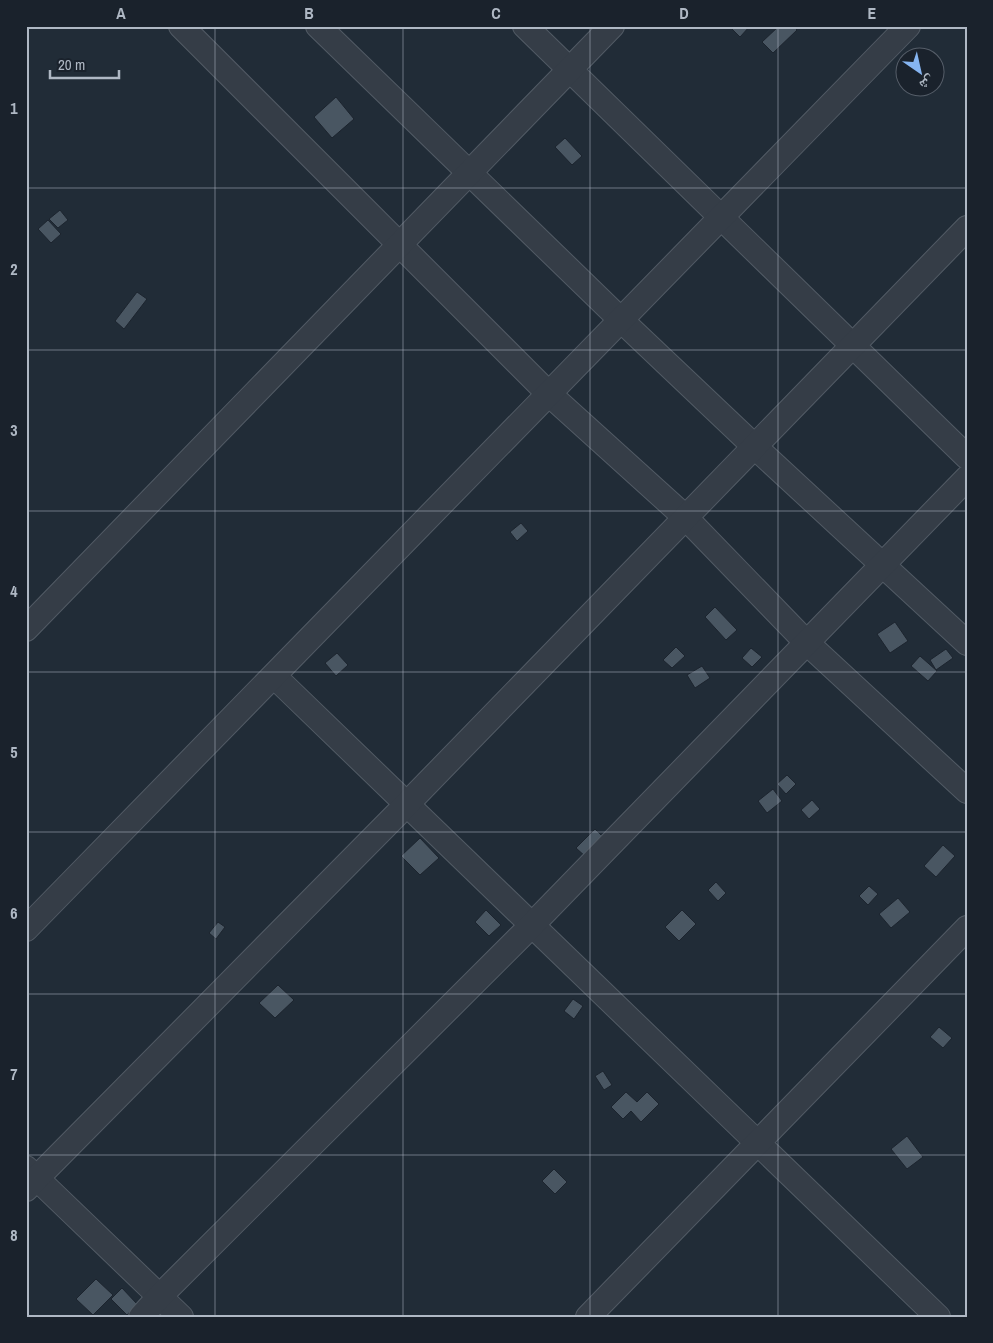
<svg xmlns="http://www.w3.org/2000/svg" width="993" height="1343" font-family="'Archivo Narrow','Noto Naskh Arabic',sans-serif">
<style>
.building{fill:#495662;stroke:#1c242e}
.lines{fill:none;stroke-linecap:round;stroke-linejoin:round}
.minor-casing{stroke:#525b65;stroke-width:26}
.minor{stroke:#353d47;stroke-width:24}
.grid{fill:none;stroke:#afb8c4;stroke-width:1;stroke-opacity:0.55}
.neatline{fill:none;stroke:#afb8c4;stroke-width:2}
.grid-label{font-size:16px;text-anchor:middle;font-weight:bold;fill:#afb8c4}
</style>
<rect width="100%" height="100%" fill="#212c37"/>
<g class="building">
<path d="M733,26H750L740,37L731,28Z"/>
<path d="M779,26H793L797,30L773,53L762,42Z"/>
<path d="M336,97L354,119L332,138L314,117Z"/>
<path d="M565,138L582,156L572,165L555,147Z"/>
<path d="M60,210L68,220L58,228L49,219Z"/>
<path d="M48,220L61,234L51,243L38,229Z"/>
<path d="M137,292L147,299L124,329L115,321Z"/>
<path d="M521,523L528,531L517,541L510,532Z"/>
<path d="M715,607L737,630L726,640L705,617Z"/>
<path d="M895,622L908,641L890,653L877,634Z"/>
<path d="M676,647L685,656L672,668L663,660Z"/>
<path d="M751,648L762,657L752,667L742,658Z"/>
<path d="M946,649L953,658L936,670L930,660Z"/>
<path d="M337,653L348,665L336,676L325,663Z"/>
<path d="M920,656L937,671L928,681L911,666Z"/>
<path d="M702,666L710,678L695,688L687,675Z"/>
<path d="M787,775L796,784L786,794L777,784Z"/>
<path d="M773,789L782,801L767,813L758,801Z"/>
<path d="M812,800L820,809L809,819L801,810Z"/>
<path d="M595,829L604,838L586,857L576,848Z"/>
<path d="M420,838L439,858L420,875L401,856Z"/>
<path d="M943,845L955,856L936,877L924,866Z"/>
<path d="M716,882L726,893L718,901L708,890Z"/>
<path d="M869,886L878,894L868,905L859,896Z"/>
<path d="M898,898L910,912L891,928L879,914Z"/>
<path d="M486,910L501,925L489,936L475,922Z"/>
<path d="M682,910L696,924L679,941L665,927Z"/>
<path d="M218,922L225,927L216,939L209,933Z"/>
<path d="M278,985L294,1000L275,1018L259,1003Z"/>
<path d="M573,999L583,1006L574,1019L564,1011Z"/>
<path d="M939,1027L952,1038L943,1048L930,1037Z"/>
<path d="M603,1071L612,1085L604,1090L595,1076Z"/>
<path d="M626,1092L637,1102L647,1092L659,1104L641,1122L631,1111L623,1119L611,1107Z"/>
<path d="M907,1136L923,1157L907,1169L891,1149Z"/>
<path d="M554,1169L567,1182L555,1194L542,1181Z"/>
<path d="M96,1279L113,1295L93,1315L76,1299Z"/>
<path d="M122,1288L137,1304L127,1315L111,1299Z"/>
</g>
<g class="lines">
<g class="minor-casing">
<g id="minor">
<path d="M181,26L549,394L685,517L807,643L967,791"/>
<path d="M318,26L621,320L755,447L967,643"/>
<path d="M525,26L967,457"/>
<path d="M26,629L612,26"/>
<path d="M274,676L938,1317"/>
<path d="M26,929L908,26"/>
<path d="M26,1168L181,1317"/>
<path d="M26,1189L407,804L967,228"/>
<path d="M141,1317L160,1296L532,925L967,478"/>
<path d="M588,1317L967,928"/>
</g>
</g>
<use href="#minor" class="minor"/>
</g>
<path class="grid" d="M215,26V1317M403,26V1317M590,26V1317M778,26V1317M26,188H967M26,350H967M26,511H967M26,672H967M26,832H967M26,994H967M26,1155H967"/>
<rect width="993" height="1343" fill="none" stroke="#1a222c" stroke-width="55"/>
<g transform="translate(920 72) rotate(146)"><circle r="24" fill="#1a222c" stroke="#565e69"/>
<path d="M0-4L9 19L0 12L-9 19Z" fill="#86b5f2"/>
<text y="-8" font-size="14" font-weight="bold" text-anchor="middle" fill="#afb8c4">ش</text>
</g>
<path d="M50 70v8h69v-8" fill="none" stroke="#afb8c4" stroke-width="2.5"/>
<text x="58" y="70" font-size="15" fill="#afb8c4" stroke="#1a222c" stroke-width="4" paint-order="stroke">20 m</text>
<rect x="28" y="28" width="938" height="1288" class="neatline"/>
<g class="grid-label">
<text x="121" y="19">A</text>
<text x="309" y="19">B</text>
<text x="496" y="19">C</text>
<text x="684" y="19">D</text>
<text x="872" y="19">E</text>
<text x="14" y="114">1</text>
<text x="14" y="275">2</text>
<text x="14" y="436">3</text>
<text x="14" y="597">4</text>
<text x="14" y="758">5</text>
<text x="14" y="919">6</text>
<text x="14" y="1080">7</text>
<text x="14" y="1241">8</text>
</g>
</svg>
